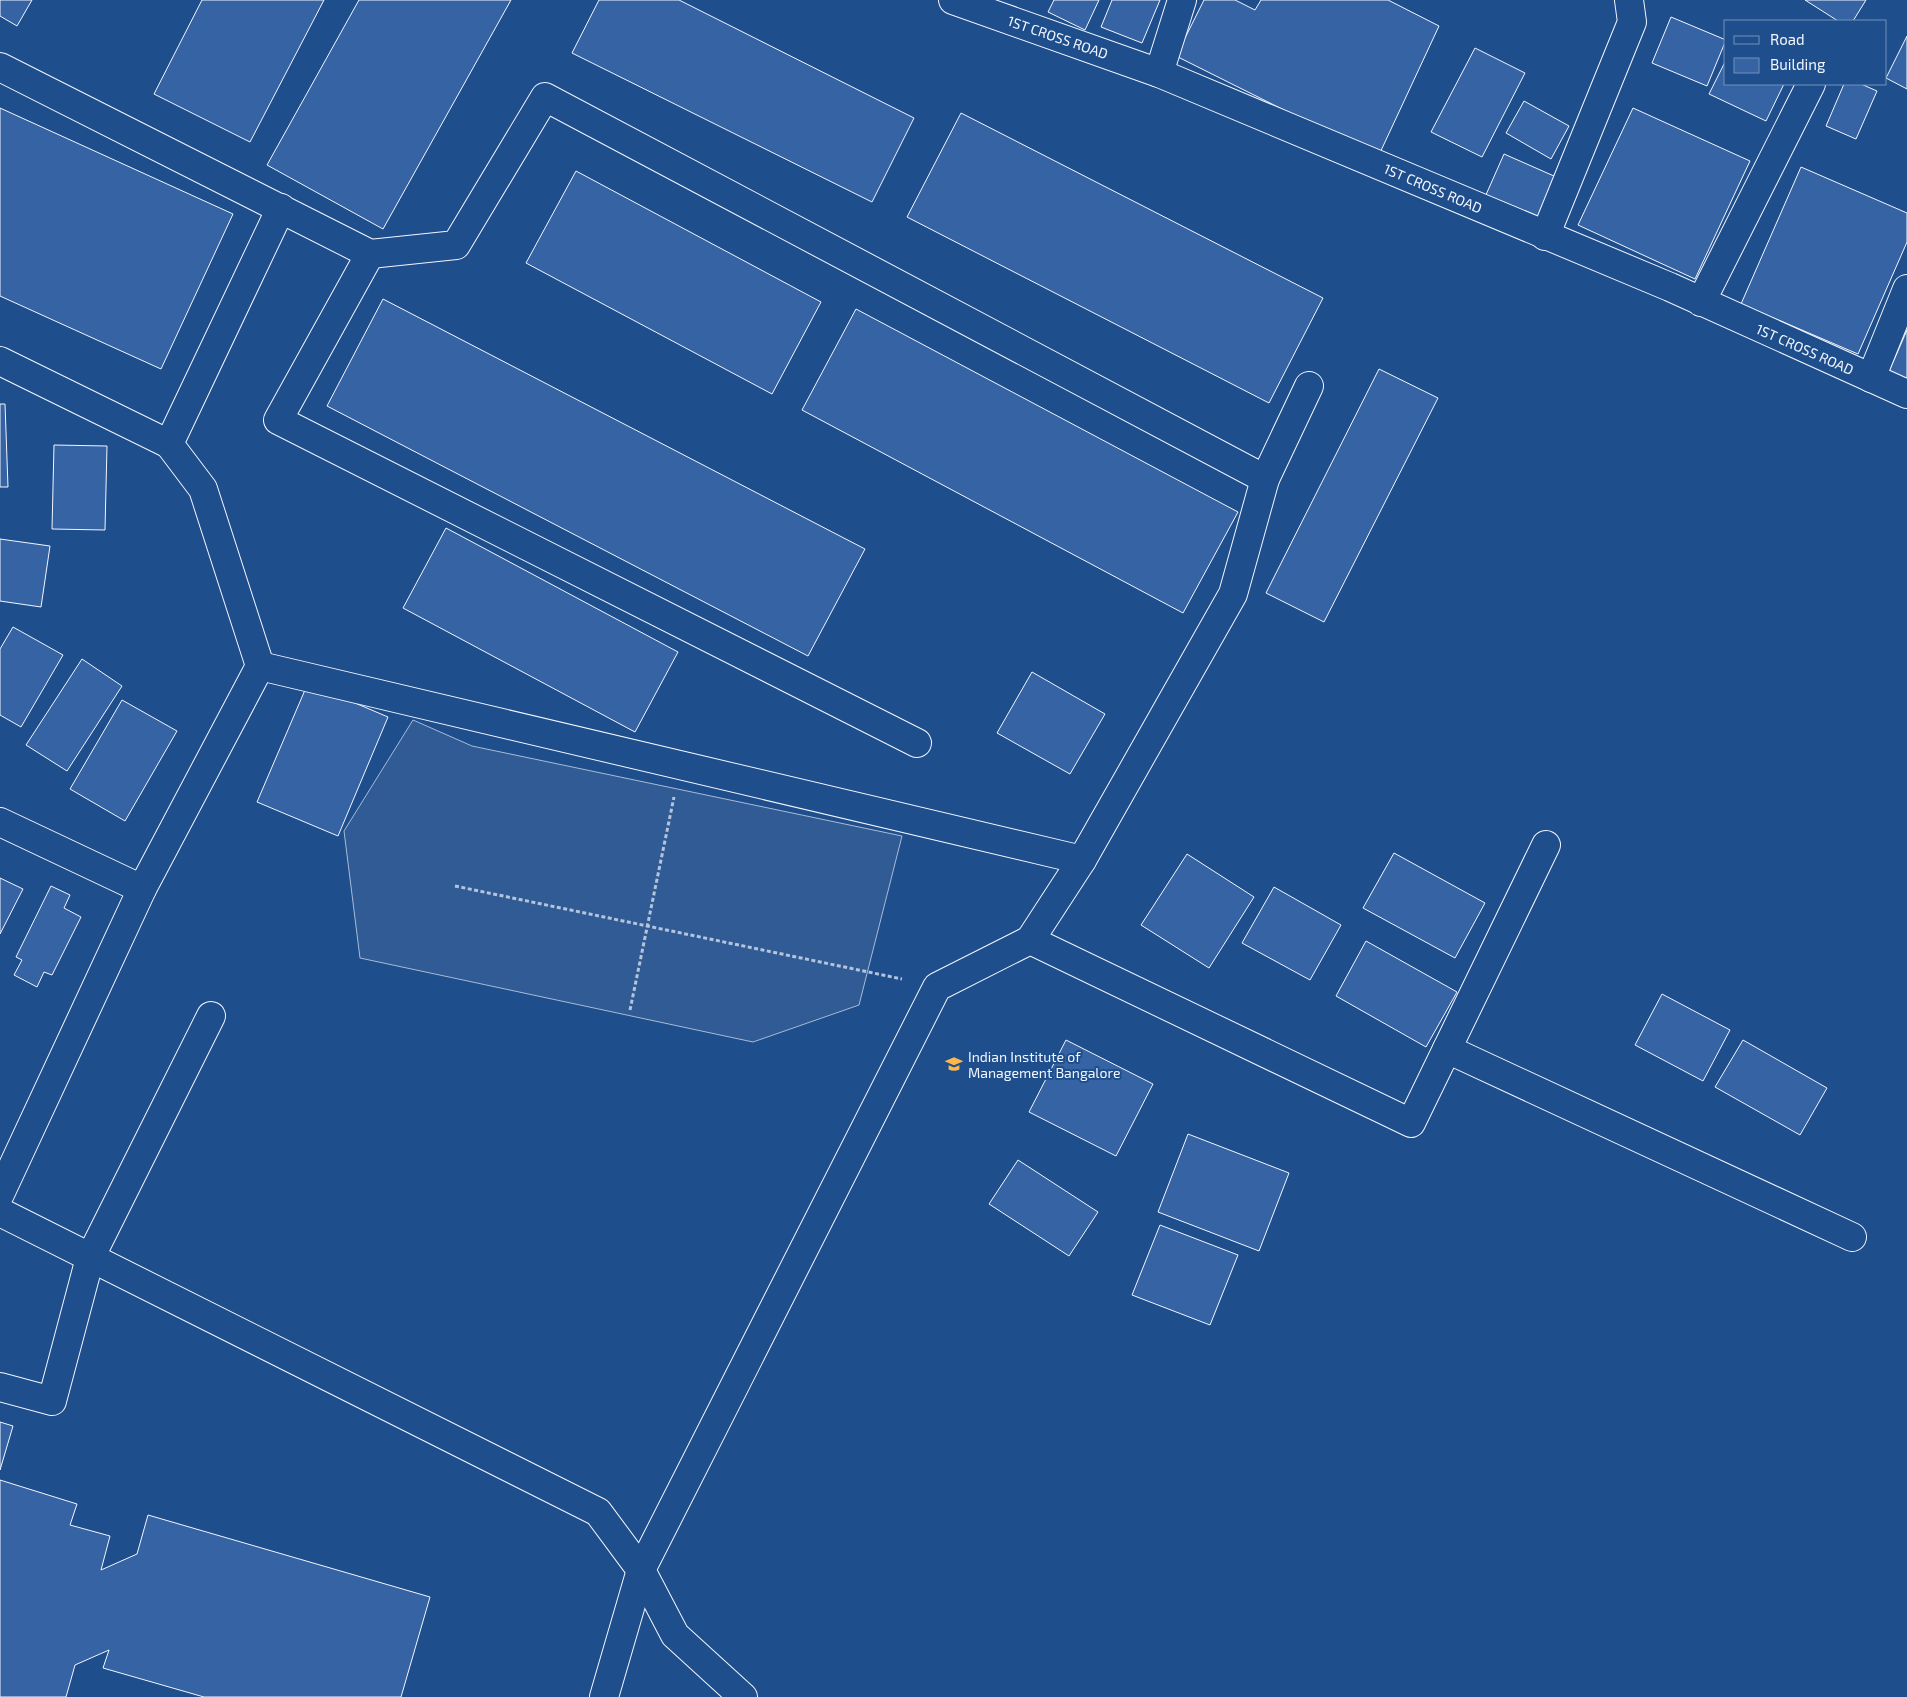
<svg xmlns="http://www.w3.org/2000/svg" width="1907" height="1697" font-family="'Exo 2',sans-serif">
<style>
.built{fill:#305b95;stroke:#a8bbd7}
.building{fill:#3563a3;stroke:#f2f6ff}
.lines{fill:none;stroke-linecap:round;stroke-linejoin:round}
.minor-casing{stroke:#f2f6ff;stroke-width:30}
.path{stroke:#b3c4dc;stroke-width:3;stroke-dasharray:4 2.5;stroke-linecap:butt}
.minor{stroke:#1f4e8c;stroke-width:28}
.labels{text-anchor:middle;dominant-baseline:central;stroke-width:4;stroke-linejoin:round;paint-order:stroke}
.street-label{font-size:14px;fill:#f2f6ff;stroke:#1f4e8c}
.poi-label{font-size:14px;fill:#f2f6ff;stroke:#1f4e8c;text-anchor:start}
</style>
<rect width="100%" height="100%" fill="#1f4e8c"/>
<path class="built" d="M413,720L472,746L902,836L859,1005L753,1042L360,958L344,831Z"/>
<g class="building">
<path d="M0,0H32L17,26L0,16Z"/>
<path d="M202,0H324L250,142L154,94Z"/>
<path d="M359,0H511L383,229L267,165Z"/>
<path d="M599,0H679L914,118L872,202L572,53Z"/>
<path d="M1054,0H1099L1085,30L1048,12Z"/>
<path d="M1112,0H1160L1142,43L1101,27Z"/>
<path d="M1204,0H1235L1255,10L1261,0H1388L1439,26L1378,157L1176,56Z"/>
<path d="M1805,0H1866L1853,21H1838Z"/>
<path d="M1671,17L1726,40L1707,86L1652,63Z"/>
<path d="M1907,36V89L1886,78Z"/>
<path d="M1475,48L1525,73L1482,157L1431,132Z"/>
<path d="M1726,60V84H1784L1766,121L1709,94Z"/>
<path d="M1844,84H1861L1877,91L1856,139L1826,126Z"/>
<path d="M1524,101L1569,126L1551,159L1506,133Z"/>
<path d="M0,108L233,214L161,369L0,296Z"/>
<path d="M1633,108L1750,161L1695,279L1578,225Z"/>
<path d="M961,113L1323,298L1269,403L907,217Z"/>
<path d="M1504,154L1563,180L1543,224L1485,197Z"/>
<path d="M1801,167L1907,213V242L1858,354L1741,304Z"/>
<path d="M576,171L821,302L772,394L526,263Z"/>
<path d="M383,299L865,549L808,656L327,406Z"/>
<path d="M856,309L1238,512L1183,613L802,410Z"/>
<path d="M1907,330V384L1887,376Z"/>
<path d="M1379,369L1438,398L1324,622L1266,593Z"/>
<path d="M0,404H5L8,487H0Z"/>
<path d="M54,445L107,446L105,530L52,529Z"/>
<path d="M446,528L678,652L635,732L403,608Z"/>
<path d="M0,539L50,546L41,607L0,601Z"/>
<path d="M13,627L63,655L21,727L0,715V649Z"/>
<path d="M82,659L122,686L67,771L26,745Z"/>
<path d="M1032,672L1105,714L1070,774L997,733Z"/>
<path d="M308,683L388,717L338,836L257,802Z"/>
<path d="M122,700L177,731L125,821L70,789Z"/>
<path d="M1394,853L1485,903L1455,958L1363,908Z"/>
<path d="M1187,854L1254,897L1209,968L1141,925Z"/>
<path d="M0,878L23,889L0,934Z"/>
<path d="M51,886L70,895L64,908L81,917L52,975L44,972L37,987L14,975L22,960L16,957Z"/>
<path d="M1274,887L1341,925L1310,980L1242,943Z"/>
<path d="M1366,941L1457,992L1426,1047L1336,996Z"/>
<path d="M1662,994L1730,1030L1703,1081L1635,1045Z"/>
<path d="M1066,1040L1153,1084L1116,1156L1029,1112Z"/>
<path d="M1743,1040L1827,1088L1800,1135L1715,1087Z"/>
<path d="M1188,1134L1289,1173L1259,1251L1158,1212Z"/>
<path d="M1018,1160L1098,1212L1069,1256L989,1204Z"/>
<path d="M1160,1225L1238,1255L1210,1325L1132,1295Z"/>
<path d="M0,1422L13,1426L0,1470Z"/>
<path d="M0,1480L77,1504L70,1525L110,1536L101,1570L137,1554L148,1515L430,1597L401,1697H204L103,1668L109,1650L75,1665L66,1697H0Z"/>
</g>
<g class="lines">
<g class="minor-casing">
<g id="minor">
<path d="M953,0L1159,73L1670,287L1907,394"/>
<path d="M0,67L370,254L456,245L545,97L1265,479L1233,594L1082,860"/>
<path d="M1159,73L1182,0"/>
<path d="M1545,236L1632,22L1629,0"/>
<path d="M370,254L278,420L917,743"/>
<path d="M1701,302L1811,84"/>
<path d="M0,361L169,444"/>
<path d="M1871,378L1907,289"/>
<path d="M1265,479L1309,386"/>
<path d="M260,666L203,489L169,444L281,208"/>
<path d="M0,822L142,889L260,666L1082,860L1030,940L937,987L641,1570L604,1697"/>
<path d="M1030,940L1411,1123L1546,845"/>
<path d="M1447,1049L1852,1237"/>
<path d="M0,1194L142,889"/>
<path d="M0,1212L598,1512L641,1570L675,1635L743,1697"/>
<path d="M0,1387L52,1401L90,1258L211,1016"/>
</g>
</g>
<g class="path">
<path d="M455,886L902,979"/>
<path d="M630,1010L674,797"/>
</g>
<use href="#minor" class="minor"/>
</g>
<defs>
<g id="university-bare" transform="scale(1.35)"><path d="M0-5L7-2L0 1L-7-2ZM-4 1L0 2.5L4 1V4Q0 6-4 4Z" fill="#ffb74d" stroke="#1f4e8c" stroke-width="2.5" paint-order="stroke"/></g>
</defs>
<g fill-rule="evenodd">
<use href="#university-bare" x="954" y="1064"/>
</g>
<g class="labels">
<g class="street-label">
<text transform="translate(1058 37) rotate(19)">1ST CROSS ROAD</text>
<text transform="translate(1433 188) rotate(23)">1ST CROSS ROAD</text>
<text transform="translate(1805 349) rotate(24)">1ST CROSS ROAD</text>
</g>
<g class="poi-label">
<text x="968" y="1056">Indian Institute of<tspan x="968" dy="16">Management Bangalore</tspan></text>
</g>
</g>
<rect x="1724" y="20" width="162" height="65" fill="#1f4e8c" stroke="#7391ba"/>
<rect x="1734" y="36" width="25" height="8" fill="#1f4e8c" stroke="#7391ba"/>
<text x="1770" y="45" font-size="15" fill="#f2f6ff">Road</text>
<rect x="1734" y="58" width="25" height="15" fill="#3563a3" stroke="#7391ba"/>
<text x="1770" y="70" font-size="15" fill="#f2f6ff">Building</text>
</svg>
